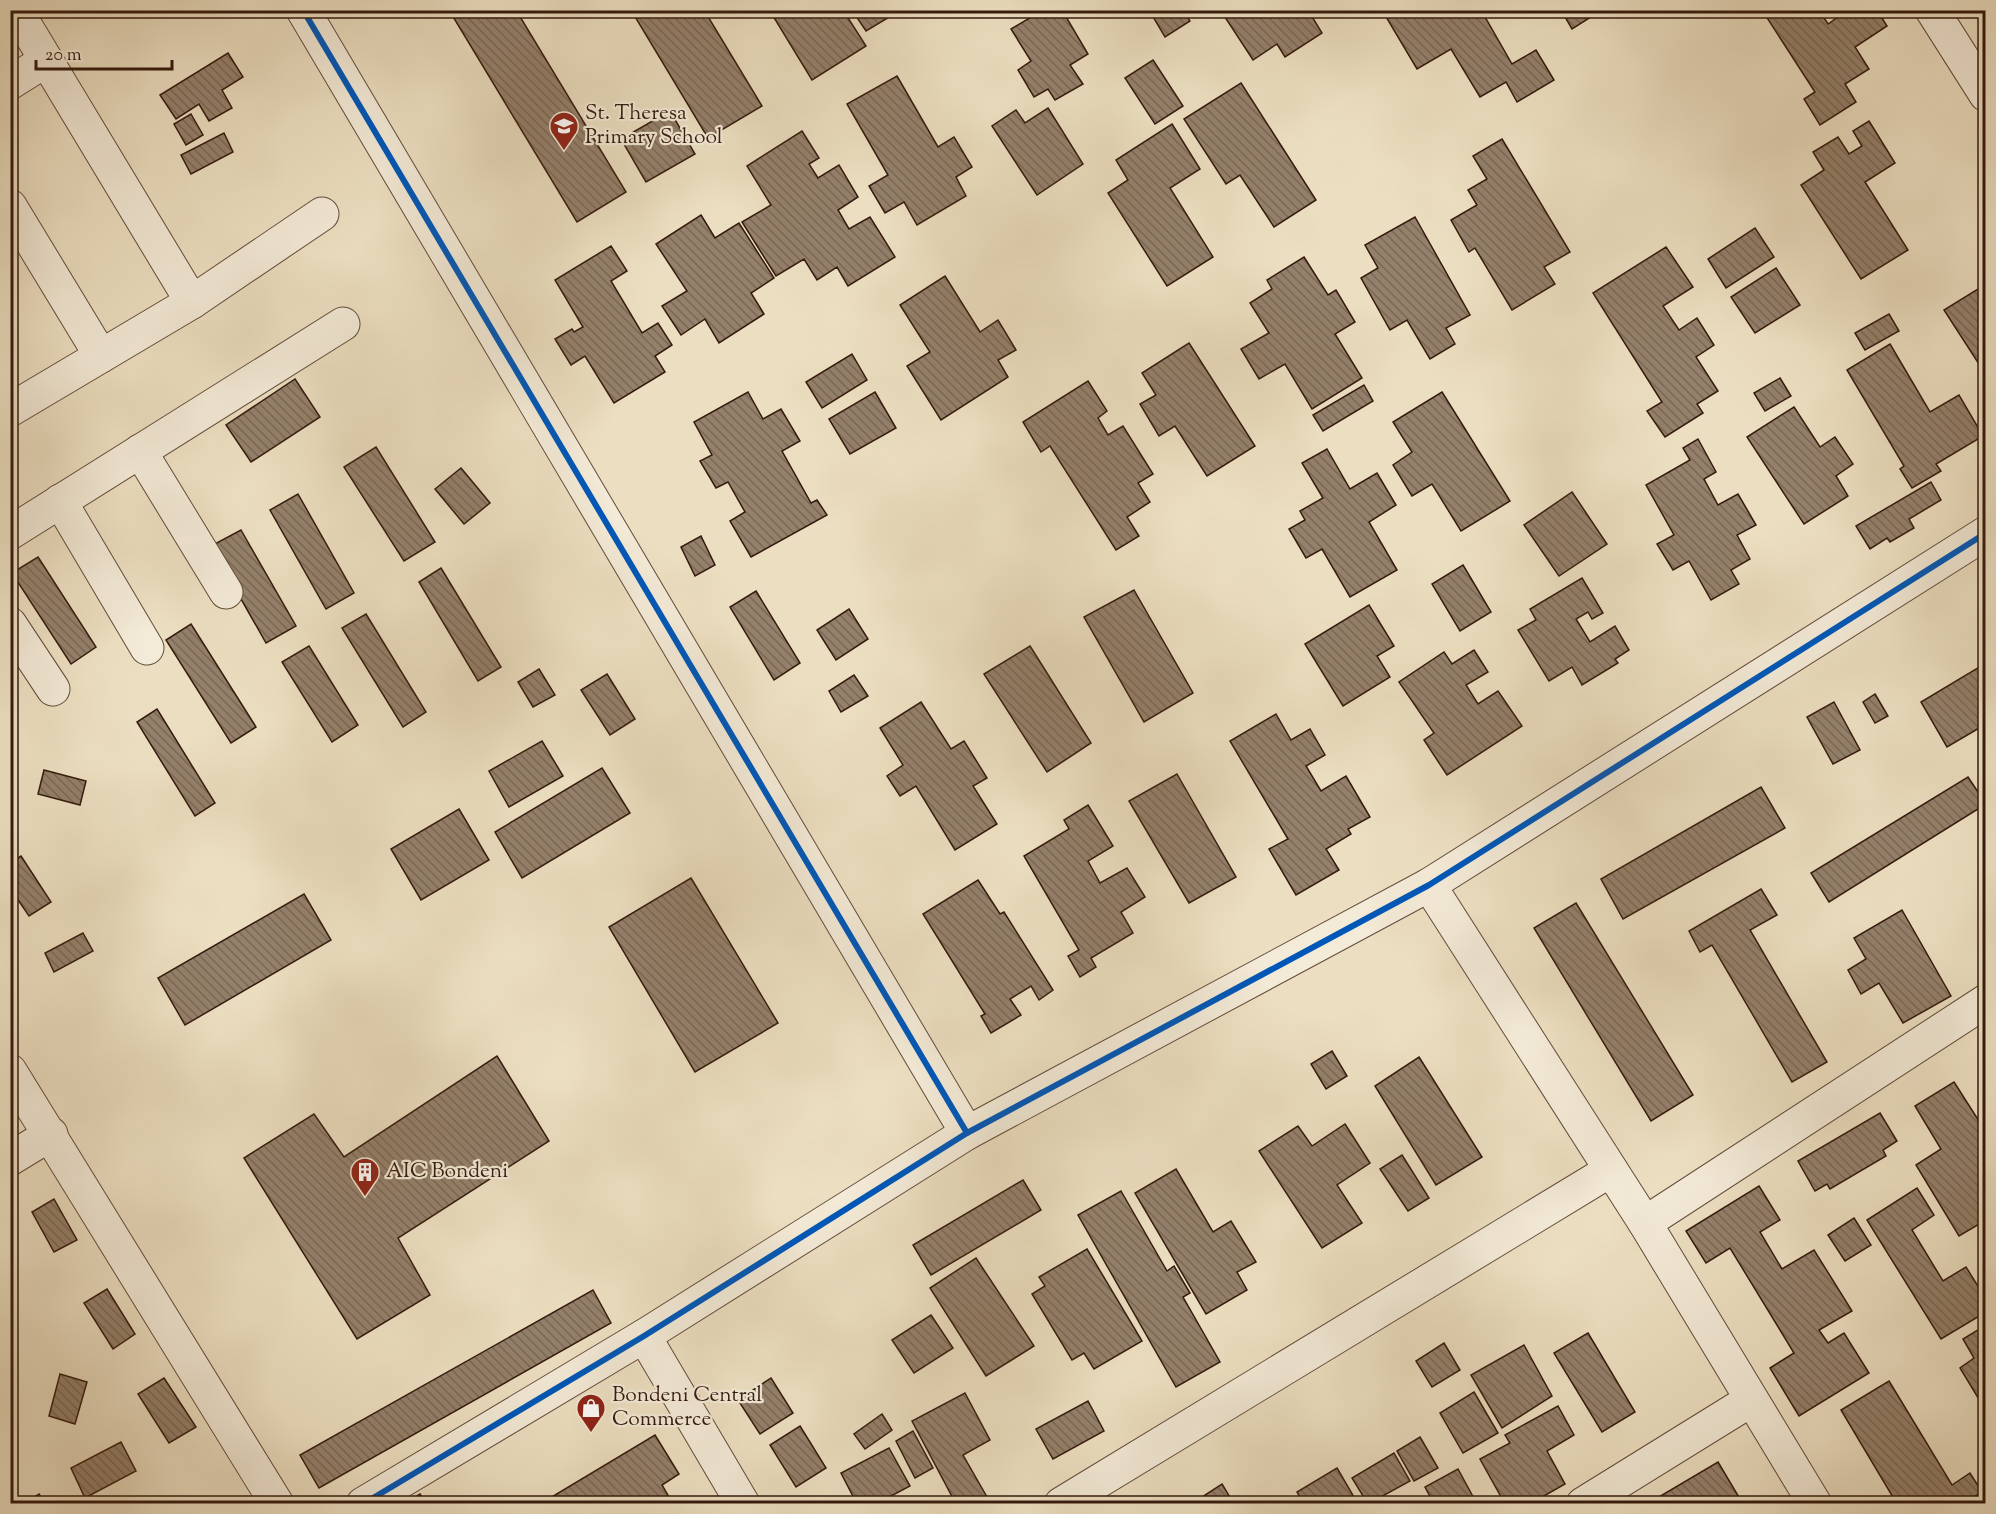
<svg xmlns="http://www.w3.org/2000/svg" width="1996" height="1514" font-family="'Sorts Mill Goudy',serif">
<style>
.building{fill:url(#building-back-hatch);stroke:#351a0e;stroke-width:1.5}
.lines{fill:none;stroke-linecap:round;stroke-linejoin:round}
.minor-casing{stroke:#634b3b;stroke-width:35}
.minor{stroke:#f3ead7;stroke-width:33}
.cycleway-casing{stroke:#f3ead7;stroke-width:10}
.cycleway{stroke:#0057b8;stroke-width:6}
.labels{text-anchor:middle;dominant-baseline:central;stroke-width:4.5;stroke-linejoin:round;paint-order:stroke}
.poi-label{font-size:21px;fill:#351a0e;stroke:#f3ead7;text-anchor:start}
</style>
<defs>
<pattern id="building-back-hatch" width="6" height="6" patternUnits="userSpaceOnUse" patternTransform="scale(1.5)"><rect width="6" height="6" fill="#94806b"/><path d="M-1 5l2 2M0 0l6 6M5-1l2 2" fill="none" stroke="#7a6856"/></pattern>
</defs>
<rect width="100%" height="100%" fill="#ecdfc1"/>
<filter id="stains"><feTurbulence type="fractalNoise" baseFrequency=".00333" numOctaves="4"/><feColorMatrix values="0 0 0 0 .2 0 0 0 0 .09 0 0 0 0 .02 0 0 0 .5 -.17"/></filter>
<radialGradient id="worn" r=".72"><stop offset=".6" stop-color="#630" stop-opacity="0"/><stop offset="1" stop-color="#630" stop-opacity=".3"/></radialGradient>
<g class="building">
<path d="M449,10H516L626,192L577,222Z"/>
<path d="M631,10H704L762,106L708,138Z"/>
<path d="M781,10H843L866,46L812,80L773,16Z"/>
<path d="M852,10H888L891,16L866,31Z"/>
<path d="M1030,10H1062L1088,54L1070,65L1083,84L1055,100L1048,89L1034,97L1018,70L1031,61L1011,29L1033,16Z"/>
<path d="M1149,10H1183L1190,21L1165,37Z"/>
<path d="M1273,10L1276,15L1283,10H1308L1322,33L1285,57L1277,44L1253,60L1221,11Z"/>
<path d="M1382,10H1481L1512,64L1536,50L1554,80L1517,102L1506,82L1480,97L1451,49L1417,69Z"/>
<path d="M1561,10H1602L1572,29Z"/>
<path d="M1762,10H1819L1828,24L1848,10H1877L1887,26L1855,47L1869,69L1845,84L1856,102L1820,125L1804,99L1815,92Z"/>
<path d="M228,53L243,77L222,90L232,108L209,121L199,104L176,119L160,95Z"/>
<path d="M1153,60L1183,106L1155,124L1125,78Z"/>
<path d="M897,76L938,147L954,137L972,167L956,177L966,196L917,225L904,202L885,213L869,186L888,175L847,104Z"/>
<path d="M1241,83L1316,200L1274,227L1240,175L1226,184L1184,119Z"/>
<path d="M1048,108L1083,164L1037,195L992,126L1016,110L1025,123Z"/>
<path d="M670,111L695,154L646,182L621,139Z"/>
<path d="M191,114L203,135L186,145L174,124Z"/>
<path d="M1869,121L1895,163L1865,182L1908,250L1861,279L1801,185L1824,170L1813,152L1838,137L1849,154L1862,146L1853,131Z"/>
<path d="M1172,124L1200,169L1170,188L1213,257L1167,286L1108,193L1128,180L1116,160Z"/>
<path d="M802,131L819,158L809,164L818,178L839,165L858,197L838,210L849,229L870,217L895,257L848,286L837,267L817,280L804,259L776,276L742,222L771,205L747,166Z"/>
<path d="M224,133L233,152L191,174L181,155Z"/>
<path d="M1502,139L1570,252L1544,267L1555,284L1512,310L1475,248L1469,252L1451,220L1477,205L1468,190L1487,179L1473,156Z"/>
<path d="M701,215L715,238L739,223L774,278L751,293L764,314L719,343L705,319L681,335L662,306L687,291L656,244Z"/>
<path d="M1415,217L1470,315L1446,328L1455,344L1430,359L1407,320L1390,330L1361,278L1378,268L1365,245Z"/>
<path d="M1755,228L1774,257L1726,288L1708,259Z"/>
<path d="M611,246L627,271L611,281L642,333L658,323L672,345L655,356L665,372L614,403L585,356L571,365L555,339L572,329L574,332L583,327L555,280Z"/>
<path d="M1666,247L1693,287L1663,306L1679,330L1697,318L1714,345L1696,357L1718,391L1697,404L1703,413L1665,437L1647,411L1662,402L1593,293Z"/>
<path d="M1304,257L1328,295L1336,290L1355,322L1335,334L1362,378L1312,409L1285,364L1259,379L1241,349L1269,333L1250,303L1272,289L1267,280Z"/>
<path d="M1776,268L1800,305L1755,333L1731,297Z"/>
<path d="M945,276L980,332L998,320L1016,350L998,360L1008,377L941,420L907,366L930,352L900,305Z"/>
<path d="M1986,284V375L1944,310Z"/>
<path d="M1889,314L1899,331L1865,350L1855,333Z"/>
<path d="M1189,343L1255,446L1207,476L1175,426L1159,436L1140,404L1156,395L1142,373Z"/>
<path d="M1890,344L1930,412L1959,395L1983,436L1936,464L1941,471L1912,488L1900,469L1904,466L1847,370Z"/>
<path d="M852,354L867,380L822,408L806,382Z"/>
<path d="M1780,378L1791,396L1765,411L1754,393Z"/>
<path d="M295,379L320,417L251,462L226,425Z"/>
<path d="M1088,381L1107,411L1098,418L1108,435L1123,426L1153,474L1138,483L1150,502L1127,517L1139,536L1116,550L1050,446L1041,452L1023,422Z"/>
<path d="M1364,385L1373,401L1323,431L1313,415Z"/>
<path d="M748,392L763,419L781,409L800,441L782,451L811,503L817,500L827,515L751,557L730,521L745,512L728,482L716,488L700,461L712,455L694,422Z"/>
<path d="M875,392L896,428L850,454L829,419Z"/>
<path d="M1442,392L1510,501L1461,531L1432,484L1412,496L1393,465L1412,452L1393,422Z"/>
<path d="M1794,407L1820,447L1835,437L1853,464L1836,476L1848,496L1804,524L1747,437Z"/>
<path d="M1698,439L1716,472L1704,479L1718,505L1738,494L1756,525L1737,535L1750,559L1731,570L1739,584L1711,600L1689,561L1673,570L1657,544L1674,535L1646,485L1690,460L1683,448Z"/>
<path d="M376,447L435,542L404,561L344,467Z"/>
<path d="M1327,449L1350,489L1377,473L1396,505L1369,522L1397,570L1350,597L1322,549L1306,558L1289,529L1305,520L1300,511L1323,498L1302,463Z"/>
<path d="M461,468L490,503L464,524L435,489Z"/>
<path d="M1931,482L1941,500L1909,519L1914,528L1890,542L1887,538L1870,549L1856,526Z"/>
<path d="M1572,492L1607,544L1559,576L1524,525Z"/>
<path d="M298,494L354,593L326,609L270,510Z"/>
<path d="M241,530L296,626L266,643L211,546Z"/>
<path d="M701,536L715,565L695,576L681,547Z"/>
<path d="M38,557L96,647L71,664L12,573Z"/>
<path d="M1463,565L1491,612L1460,631L1432,584Z"/>
<path d="M441,568L501,667L478,681L419,582Z"/>
<path d="M1582,578L1603,613L1592,619L1588,612L1576,619L1590,642L1615,626L1629,650L1615,659L1618,663L1582,685L1572,667L1549,681L1518,630L1536,620L1530,609Z"/>
<path d="M1134,590L1193,693L1144,722L1084,617Z"/>
<path d="M756,591L800,663L774,680L730,607Z"/>
<path d="M1369,605L1394,646L1377,656L1390,677L1343,706L1305,644Z"/>
<path d="M849,609L868,639L836,660L817,630Z"/>
<path d="M366,614L426,712L403,727L342,628Z"/>
<path d="M191,624L256,727L231,743L166,640Z"/>
<path d="M309,646L358,725L332,742L282,662Z"/>
<path d="M1030,646L1091,743L1047,772L984,674Z"/>
<path d="M1474,650L1488,672L1466,685L1478,704L1498,691L1522,726L1447,775L1424,740L1434,733L1399,682L1444,652L1452,664Z"/>
<path d="M1986,663V724L1947,747L1921,702Z"/>
<path d="M539,669L555,695L533,707L518,682Z"/>
<path d="M607,674L635,719L610,735L581,690Z"/>
<path d="M854,675L868,696L841,712L829,691Z"/>
<path d="M1875,694L1888,716L1875,723L1863,702Z"/>
<path d="M921,702L951,749L964,741L987,778L973,786L997,824L955,850L916,786L900,796L887,776L903,765L880,728Z"/>
<path d="M1834,702L1860,750L1833,764L1807,717Z"/>
<path d="M157,709L215,803L195,816L137,722Z"/>
<path d="M1276,714L1291,740L1310,729L1325,755L1306,766L1321,791L1346,776L1370,817L1348,829L1351,834L1326,849L1339,870L1296,895L1269,849L1288,839L1230,741Z"/>
<path d="M542,741L563,776L509,807L489,771Z"/>
<path d="M602,768L630,813L522,878L495,832Z"/>
<path d="M44,770L86,781L80,805L38,794Z"/>
<path d="M1177,774L1236,877L1189,903L1129,801Z"/>
<path d="M1968,777L1986,804L1829,902L1811,873Z"/>
<path d="M1761,787L1785,828L1623,919L1601,879Z"/>
<path d="M1088,805L1113,846L1088,861L1100,883L1127,868L1145,897L1121,912L1133,933L1091,958L1096,967L1080,977L1068,956L1079,950L1024,856L1069,829L1064,820Z"/>
<path d="M459,809L489,860L421,900L391,849Z"/>
<path d="M21,856L51,902L29,916L10,888V863Z"/>
<path d="M691,878L778,1023L695,1072L609,927Z"/>
<path d="M978,880L1000,914L1004,912L1053,990L1039,1000L1031,986L1010,999L1021,1015L991,1033L981,1016L985,1014L923,914Z"/>
<path d="M1761,889L1777,915L1750,930L1827,1062L1792,1082L1712,945L1700,952L1689,931Z"/>
<path d="M304,894L331,940L185,1025L158,978Z"/>
<path d="M1576,903L1693,1095L1651,1121L1534,928Z"/>
<path d="M1902,910L1951,996L1903,1023L1879,983L1861,994L1848,970L1866,959L1854,938Z"/>
<path d="M83,933L93,951L54,972L45,953Z"/>
<path d="M1332,1051L1347,1076L1326,1089L1311,1064Z"/>
<path d="M497,1056L549,1141L398,1238L430,1295L357,1339L244,1158L314,1114L344,1157Z"/>
<path d="M1419,1057L1482,1157L1436,1185L1375,1086Z"/>
<path d="M1954,1082L1984,1129L1986,1128V1220L1959,1236L1916,1165L1941,1149L1915,1106Z"/>
<path d="M1880,1113L1897,1141L1883,1150L1886,1156L1830,1189L1827,1184L1815,1191L1798,1161Z"/>
<path d="M1345,1124L1370,1163L1337,1185L1362,1223L1322,1248L1259,1151L1298,1126L1312,1146Z"/>
<path d="M1402,1155L1429,1198L1408,1211L1380,1169Z"/>
<path d="M1176,1169L1213,1232L1231,1221L1256,1262L1237,1272L1247,1290L1206,1314L1135,1193Z"/>
<path d="M1023,1180L1041,1210L931,1275L913,1245Z"/>
<path d="M1759,1186L1780,1220L1760,1232L1782,1269L1814,1250L1852,1311L1819,1330L1828,1343L1844,1333L1869,1373L1799,1416L1770,1368L1794,1353L1730,1248L1706,1263L1686,1231Z"/>
<path d="M1917,1188L1934,1215L1912,1230L1943,1281L1966,1267L1986,1299V1312L1941,1339L1867,1220Z"/>
<path d="M1121,1191L1167,1271L1174,1266L1190,1293L1183,1297L1220,1362L1176,1387L1078,1215Z"/>
<path d="M54,1199L77,1240L54,1252L32,1212Z"/>
<path d="M1854,1218L1871,1245L1845,1261L1828,1235Z"/>
<path d="M1087,1249L1142,1341L1094,1369L1084,1353L1072,1360L1032,1294L1045,1286L1039,1277Z"/>
<path d="M976,1258L1034,1346L986,1376L930,1288Z"/>
<path d="M107,1289L135,1334L113,1349L84,1303Z"/>
<path d="M593,1290L611,1323L319,1488L300,1455Z"/>
<path d="M931,1315L953,1348L914,1373L892,1340Z"/>
<path d="M1986,1325V1411L1960,1368L1974,1358L1963,1339Z"/>
<path d="M1588,1333L1635,1412L1602,1432L1554,1353Z"/>
<path d="M1444,1343L1460,1370L1432,1387L1416,1361Z"/>
<path d="M1524,1345L1552,1396L1502,1428L1471,1375Z"/>
<path d="M60,1374L87,1382L75,1424L49,1416Z"/>
<path d="M164,1378L196,1427L169,1443L138,1394Z"/>
<path d="M771,1378L793,1413L760,1434L738,1400Z"/>
<path d="M1889,1381L1952,1485L1970,1473L1982,1492L1963,1504H1897L1841,1410Z"/>
<path d="M1474,1392L1498,1433L1463,1453L1440,1413Z"/>
<path d="M965,1393L990,1440L963,1455L987,1497L977,1504H956L912,1421Z"/>
<path d="M1088,1401L1104,1431L1053,1459L1036,1429Z"/>
<path d="M1558,1406L1574,1435L1547,1451L1565,1484L1530,1504H1505L1480,1459L1510,1443L1505,1435Z"/>
<path d="M882,1414L892,1430L865,1449L854,1434Z"/>
<path d="M800,1426L826,1468L796,1487L770,1445Z"/>
<path d="M913,1431L933,1468L915,1478L896,1441Z"/>
<path d="M655,1435L679,1474L662,1485L673,1504H540Z"/>
<path d="M1420,1437L1438,1468L1414,1481L1397,1451Z"/>
<path d="M121,1442L136,1471L85,1498L71,1468Z"/>
<path d="M889,1448L910,1486L876,1504H857L841,1473Z"/>
<path d="M1394,1453L1410,1481L1368,1504L1352,1478Z"/>
<path d="M1718,1462L1743,1504H1647Z"/>
<path d="M1337,1468L1358,1504H1304L1297,1492Z"/>
<path d="M1458,1469L1477,1504H1434L1425,1487Z"/>
<path d="M1222,1484L1234,1504H1206L1202,1497Z"/>
<path d="M39,1494L45,1504H23Z"/>
<path d="M420,1494L426,1504H403Z"/>
</g>
<g class="lines">
<g class="minor-casing">
<g id="minor">
<path d="M303,10L967,1133"/>
<path d="M1932,10L1986,95"/>
<path d="M10,83L45,61"/>
<path d="M10,206L101,356"/>
<path d="M192,302L322,214"/>
<path d="M10,410L192,302L16,10"/>
<path d="M140,451L226,592"/>
<path d="M60,501L147,648"/>
<path d="M10,533L343,324"/>
<path d="M10,624L53,689"/>
<path d="M1429,885L1645,1223L1815,1504"/>
<path d="M10,1071L277,1504"/>
<path d="M10,1159L51,1134"/>
<path d="M1645,1223L1986,1001"/>
<path d="M644,1336L743,1504"/>
<path d="M363,1504L644,1336L967,1133L1429,885L1986,533"/>
<path d="M1061,1504L1611,1170"/>
<path d="M1583,1504L1751,1400"/>
</g>
</g>
<use href="#minor" class="minor"/>
<g class="cycleway-casing">
<g id="cycleway">
<path d="M303,10L967,1133"/>
<path d="M363,1504L644,1336L967,1133L1429,885L1986,533"/>
</g>
</g>
<use href="#cycleway" class="cycleway"/>
</g>
<defs>
<g id="school-pin" transform="scale(1.5)"><path d="M0 17L-7.5 6A9.5 9.5 0 1 1 7.5 6Z" fill="#8f2418" stroke="#f3ead7"/><path d="M0-5L7-2L0 1L-7-2ZM-4 1L0 2.5L4 1V4Q0 6-4 4Z" fill="#fff"/></g>
<g id="building-pin" transform="scale(1.5)"><path d="M0 17L-7.5 6A9.5 9.5 0 1 1 7.5 6Z" fill="#8f2418" stroke="#f3ead7"/><path d="M-4-6H4V6H1V3H-1V6H-4ZM-2.5-4.3h1.7v1.8h-1.7ZM.8-4.3h1.7v1.8H.8ZM-2.5-1h1.7V.8h-1.7ZM.8-1h1.7V.8H.8Z" fill="#fff"/></g>
<g id="shop-pin" transform="scale(1.5)"><path d="M0 17L-7.5 6A9.5 9.5 0 1 1 7.5 6Z" fill="#8f2418" stroke="#f3ead7"/><path d="M-5-2.5h2.3a2.7 3.5 0 0 1 5.4 0H5L5.5 6h-11ZM-1.5-2.5h3a1.5 2.3 0 0 0-3 0Z" fill="#fff"/></g>
</defs>
<g fill-rule="evenodd">
<use href="#school-pin" x="564" y="126"/>
<use href="#building-pin" x="365" y="1172"/>
<use href="#shop-pin" x="591" y="1408"/>
</g>
<g class="labels">
<g class="poi-label">
<text x="585" y="114">St. Theresa<tspan x="585" dy="24">Primary School</tspan></text>
<text x="386" y="1172">AIC Bondeni</text>
<text x="612" y="1396">Bondeni Central<tspan x="612" dy="24">Commerce</tspan></text>
</g>
</g>
<rect width="1996" height="1514" fill="none" stroke="#ecdfc1" stroke-width="36"/>
<rect x="12" y="12" width="1972" height="1490" fill="none" stroke="#351a0e" stroke-width="3"/>
<rect x="18" y="18" width="1960" height="1478" fill="none" stroke="#351a0e" stroke-width="1.5"/>
<path d="M36 60v9h136v-9" fill="none" stroke="#351a0e" stroke-width="3"/>
<text x="45" y="60" font-size="18" fill="#351a0e" stroke="#f3ead7" stroke-width="4.5" paint-order="stroke">20 m</text>
<rect width="100%" height="100%" filter="url(#stains)"/>
<rect width="100%" height="100%" fill="url(#worn)"/>
</svg>
